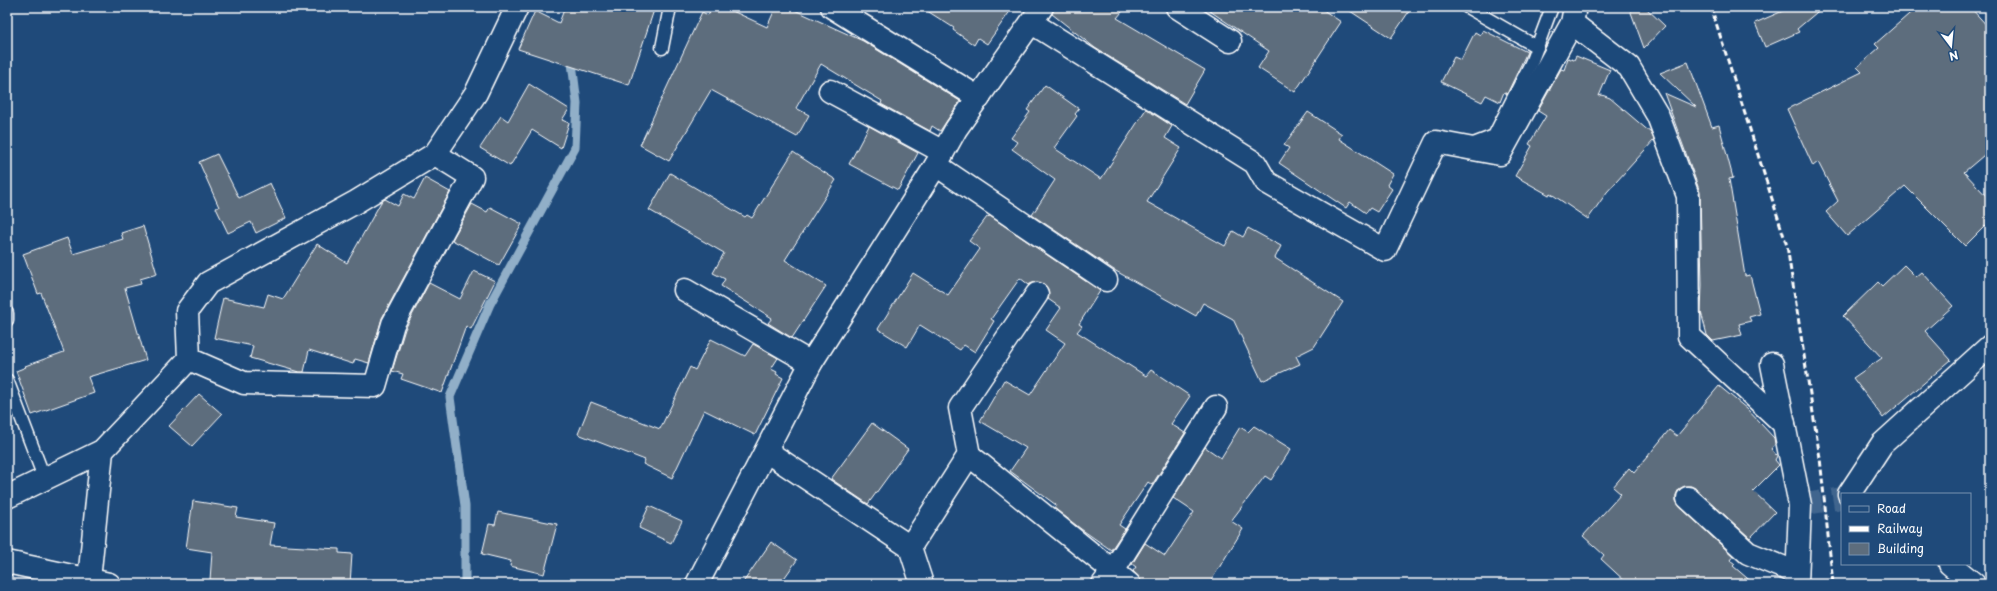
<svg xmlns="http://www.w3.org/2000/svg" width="1997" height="591" font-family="'Playpen Sans',sans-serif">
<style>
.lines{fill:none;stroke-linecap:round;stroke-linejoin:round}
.stream{stroke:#91afc8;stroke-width:9}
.building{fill:#5d6d7d;stroke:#fff}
.street-tunnel{stroke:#41658e;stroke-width:22;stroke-dasharray:22 11;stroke-linecap:butt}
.lane-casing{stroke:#fff;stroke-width:15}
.street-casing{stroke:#fff;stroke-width:25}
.secondary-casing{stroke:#fff;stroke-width:25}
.lane{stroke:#1f4a7a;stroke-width:12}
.street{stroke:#1f4a7a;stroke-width:22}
.secondary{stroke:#1f4a7a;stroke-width:22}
.rail{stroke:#fff;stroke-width:3;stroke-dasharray:6 3;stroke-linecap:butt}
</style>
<rect width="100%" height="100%" fill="#1f4a7a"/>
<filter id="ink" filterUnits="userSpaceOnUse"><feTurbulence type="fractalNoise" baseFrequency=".025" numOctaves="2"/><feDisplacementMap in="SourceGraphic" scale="8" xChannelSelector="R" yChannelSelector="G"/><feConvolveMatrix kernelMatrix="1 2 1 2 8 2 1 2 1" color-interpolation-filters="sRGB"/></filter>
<g filter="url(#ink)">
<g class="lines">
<path class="stream" d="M465,584V506L450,397L490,304L575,148L577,103L571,55"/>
</g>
<g class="building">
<path d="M565,7H655L629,85L518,49L535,11L559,23Z"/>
<path d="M712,7H724L767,27L776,7H788L863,41L960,101L940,131L932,126L930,131L881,104L882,101L821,64L796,108L809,115L797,137L711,90L669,161L640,145L702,12L708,15Z"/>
<path d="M921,7H1013L987,44L978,38L974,45L953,30L954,28Z"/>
<path d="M1054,7H1126L1117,18L1205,70L1185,104L1095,48L1052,14Z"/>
<path d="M1204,7H1319L1341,22L1295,92L1258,68L1269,51Z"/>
<path d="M1344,7H1412L1391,38Z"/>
<path d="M1629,7H1645L1665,26L1644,48Z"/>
<path d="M1792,7H1823L1797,29L1799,32L1765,47L1755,23Z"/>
<path d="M1917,7H1970L1990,29V150L1964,172L1990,200V221L1965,246L1905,186L1847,236L1826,212L1838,201L1818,162L1813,166L1787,109L1862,72L1857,67L1879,48L1875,44Z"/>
<path d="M1483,30L1527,52L1507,94L1504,92L1500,102L1486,95L1482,102L1441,82L1454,57L1461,60L1475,32L1480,35Z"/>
<path d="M1576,56L1610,70L1599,96L1602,95L1610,98L1651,133L1654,140L1607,192L1588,219L1550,193L1549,195L1515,176L1532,146L1529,144L1546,116L1538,111L1561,69L1564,70L1568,58L1574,60Z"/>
<path d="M1688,62L1712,127L1719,125L1733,178L1729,179L1745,276L1750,275L1760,314L1749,317L1751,321L1739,324L1742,335L1713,341L1707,335L1701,312L1702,285L1700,192L1664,93L1696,107L1660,73Z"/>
<path d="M529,84L569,109L562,120L569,123L561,148L532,130L510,166L480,148L501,116L508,121Z"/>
<path d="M1045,85L1079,109L1075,114L1077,116L1054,148L1101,179L1146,109L1172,126L1165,138L1181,148L1147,202L1225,246L1233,231L1243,237L1248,228L1281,246L1275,258L1343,302L1314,347L1296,356L1300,364L1262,381L1233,319L1203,303L1196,316L1114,270L1032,215L1055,180L1012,149L1017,142L1011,138L1030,112L1027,110Z"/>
<path d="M1308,112L1342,134L1339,139L1393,174L1387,185L1392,189L1377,212L1370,208L1366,213L1350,202L1346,208L1279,163L1289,148L1284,145Z"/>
<path d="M869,126L918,153L898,190L849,164Z"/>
<path d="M793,152L836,180L785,260L826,286L792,338L768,323L772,318L721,286L725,279L713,273L724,253L649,210L670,173L745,217L747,215L752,218Z"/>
<path d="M217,154L239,198L270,183L286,218L256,233L251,222L228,233L216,208L219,207L199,162Z"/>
<path d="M425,178L450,192L382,318L369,363L355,359L353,364L309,350L304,372H299L250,358L253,346L214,338L223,298L264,307L268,294L283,299L317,244L347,263L381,202L385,199L398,206L404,194L414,199Z"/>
<path d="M472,204L487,212L490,207L522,224L499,265L452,240Z"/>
<path d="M990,216L1100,291L1079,324L1082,326L1077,332L1146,376L1151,370L1190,396L1171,424L1185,433L1152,485L1148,482L1119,525L1125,529L1111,550L1081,529L1054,508L1056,505L1010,471L1026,448L980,421L1004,380L1030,395L1065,343L1046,330L1061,308L1048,299V289L1044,284L1037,282L1029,285L1020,278L991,319L994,321L975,352L964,345L960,350L920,325L907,347L878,329L913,273L948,295L980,249L969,241L987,217Z"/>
<path d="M143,226L157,274L140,279L141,284L125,288L146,360L88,377L94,393L32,415L16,371L26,367L25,366L64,352L41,293L38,294L23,254L67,238L73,254L123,239L121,233Z"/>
<path d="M1904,265L1916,277L1922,272L1953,306L1925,331L1951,360L1883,418L1853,378L1882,358L1843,316L1878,282L1882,286Z"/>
<path d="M474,271L495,281L471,329L466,326L442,393L401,379L403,374L392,371L405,329L429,283L460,299Z"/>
<path d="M711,339L745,356L753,344L778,358L771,369L777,372L776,374L783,378L755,435L704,410L672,478L643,464L645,460L578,434L591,402L660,429L690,367L695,370Z"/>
<path d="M1719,386L1747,409L1774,438L1775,444L1771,449L1777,456L1775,460L1779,465L1753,491L1775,512L1750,538L1696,489L1691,486H1685L1679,489L1676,495V501L1680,507L1733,556L1730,560L1735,564L1733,566L1754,584H1628L1601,559L1604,555L1583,536L1621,494L1613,487L1629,468L1634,473L1669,430L1677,436Z"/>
<path d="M199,394L222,414L192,446L169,426Z"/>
<path d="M872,423L908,449L868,504L831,479Z"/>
<path d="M1254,426L1291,449L1271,480L1265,476L1231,521L1243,529L1209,584H1141L1140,579L1133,571L1136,567L1132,564L1145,543L1165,556L1194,512L1173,498L1205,447L1221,458L1240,427L1248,432Z"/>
<path d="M193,501L238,508L236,517L274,523L270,545L339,549V553L352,554L350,584H219V581L210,580L212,552L186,548Z"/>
<path d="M649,506L682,521L671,543L639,528Z"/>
<path d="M498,512L557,524L544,574L510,566L511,561L482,554L489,524L495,525Z"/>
<path d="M771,542L797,560L780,584H742Z"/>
</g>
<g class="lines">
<path class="street-tunnel" d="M1800,505L1842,498"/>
<g class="lane-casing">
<g id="lane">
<path d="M1467,7L1537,47"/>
<path d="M662,48L670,7"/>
<path d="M1468,146L1494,136L1531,63L1552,7"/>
<path d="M7,313V320"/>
<path d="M7,380L45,480"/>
</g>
</g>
<g class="street-casing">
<g id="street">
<path d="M832,7L979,98"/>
<path d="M1177,7L1230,41"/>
<path d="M1032,23L1255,163L1266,182L1385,250L1436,142L1500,154L1572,23L1575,7"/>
<path d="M1572,23L1629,67L1658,116L1688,196L1689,336L1784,424"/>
<path d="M830,91L943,152"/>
<path d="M936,165L1106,280"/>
<path d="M685,290L811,363"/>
<path d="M189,359L244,383L375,386L393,324L472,177L435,154"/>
<path d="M1772,364L1800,505L1797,584"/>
<path d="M766,451L910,547L922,584"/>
<path d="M969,455L960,408L1037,294"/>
<path d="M1849,494L1882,444L1990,346"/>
<path d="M7,497L102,451L189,359L187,311L208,283L356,202L435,154L476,93L517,7"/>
<path d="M1688,498L1748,553L1797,573"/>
<path d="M910,547L969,455L1129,584"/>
<path d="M1950,564L1974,584"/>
<path d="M89,580L102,451"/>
<path d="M697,584L811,363L936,165L956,129L1042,7"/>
<path d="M1103,584L1113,571L1216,407"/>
</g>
</g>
<g class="secondary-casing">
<path id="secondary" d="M7,562L109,584"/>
</g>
<use href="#lane" class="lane"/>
<use href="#street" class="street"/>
<use href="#secondary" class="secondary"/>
<path class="rail" d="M1711,7L1787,246L1820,458L1833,584"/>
</g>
</g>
<rect width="1997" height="591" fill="none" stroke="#1f4a7a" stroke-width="24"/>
<rect x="12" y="12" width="1973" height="567" fill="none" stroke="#fff" stroke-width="1.5" filter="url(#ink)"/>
<rect x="1841" y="493" width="130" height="72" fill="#1f4a7a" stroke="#7992af"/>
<rect x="1849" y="506" width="20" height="6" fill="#1f4a7a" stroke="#7992af"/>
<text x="1877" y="513" font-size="12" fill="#ffffff">Road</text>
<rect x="1849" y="526" width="20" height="6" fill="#ffffff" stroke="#7992af"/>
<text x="1877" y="533" font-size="12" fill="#ffffff">Railway</text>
<rect x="1849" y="543" width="20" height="12" fill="#5d6d7d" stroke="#7992af"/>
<text x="1877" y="553" font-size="12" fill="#ffffff">Building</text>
<g transform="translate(1951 46) rotate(164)" stroke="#1f4a7a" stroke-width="3" paint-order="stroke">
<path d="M0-3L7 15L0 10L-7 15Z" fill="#ffffff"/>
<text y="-6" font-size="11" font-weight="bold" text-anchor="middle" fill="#ffffff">N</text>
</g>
</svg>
